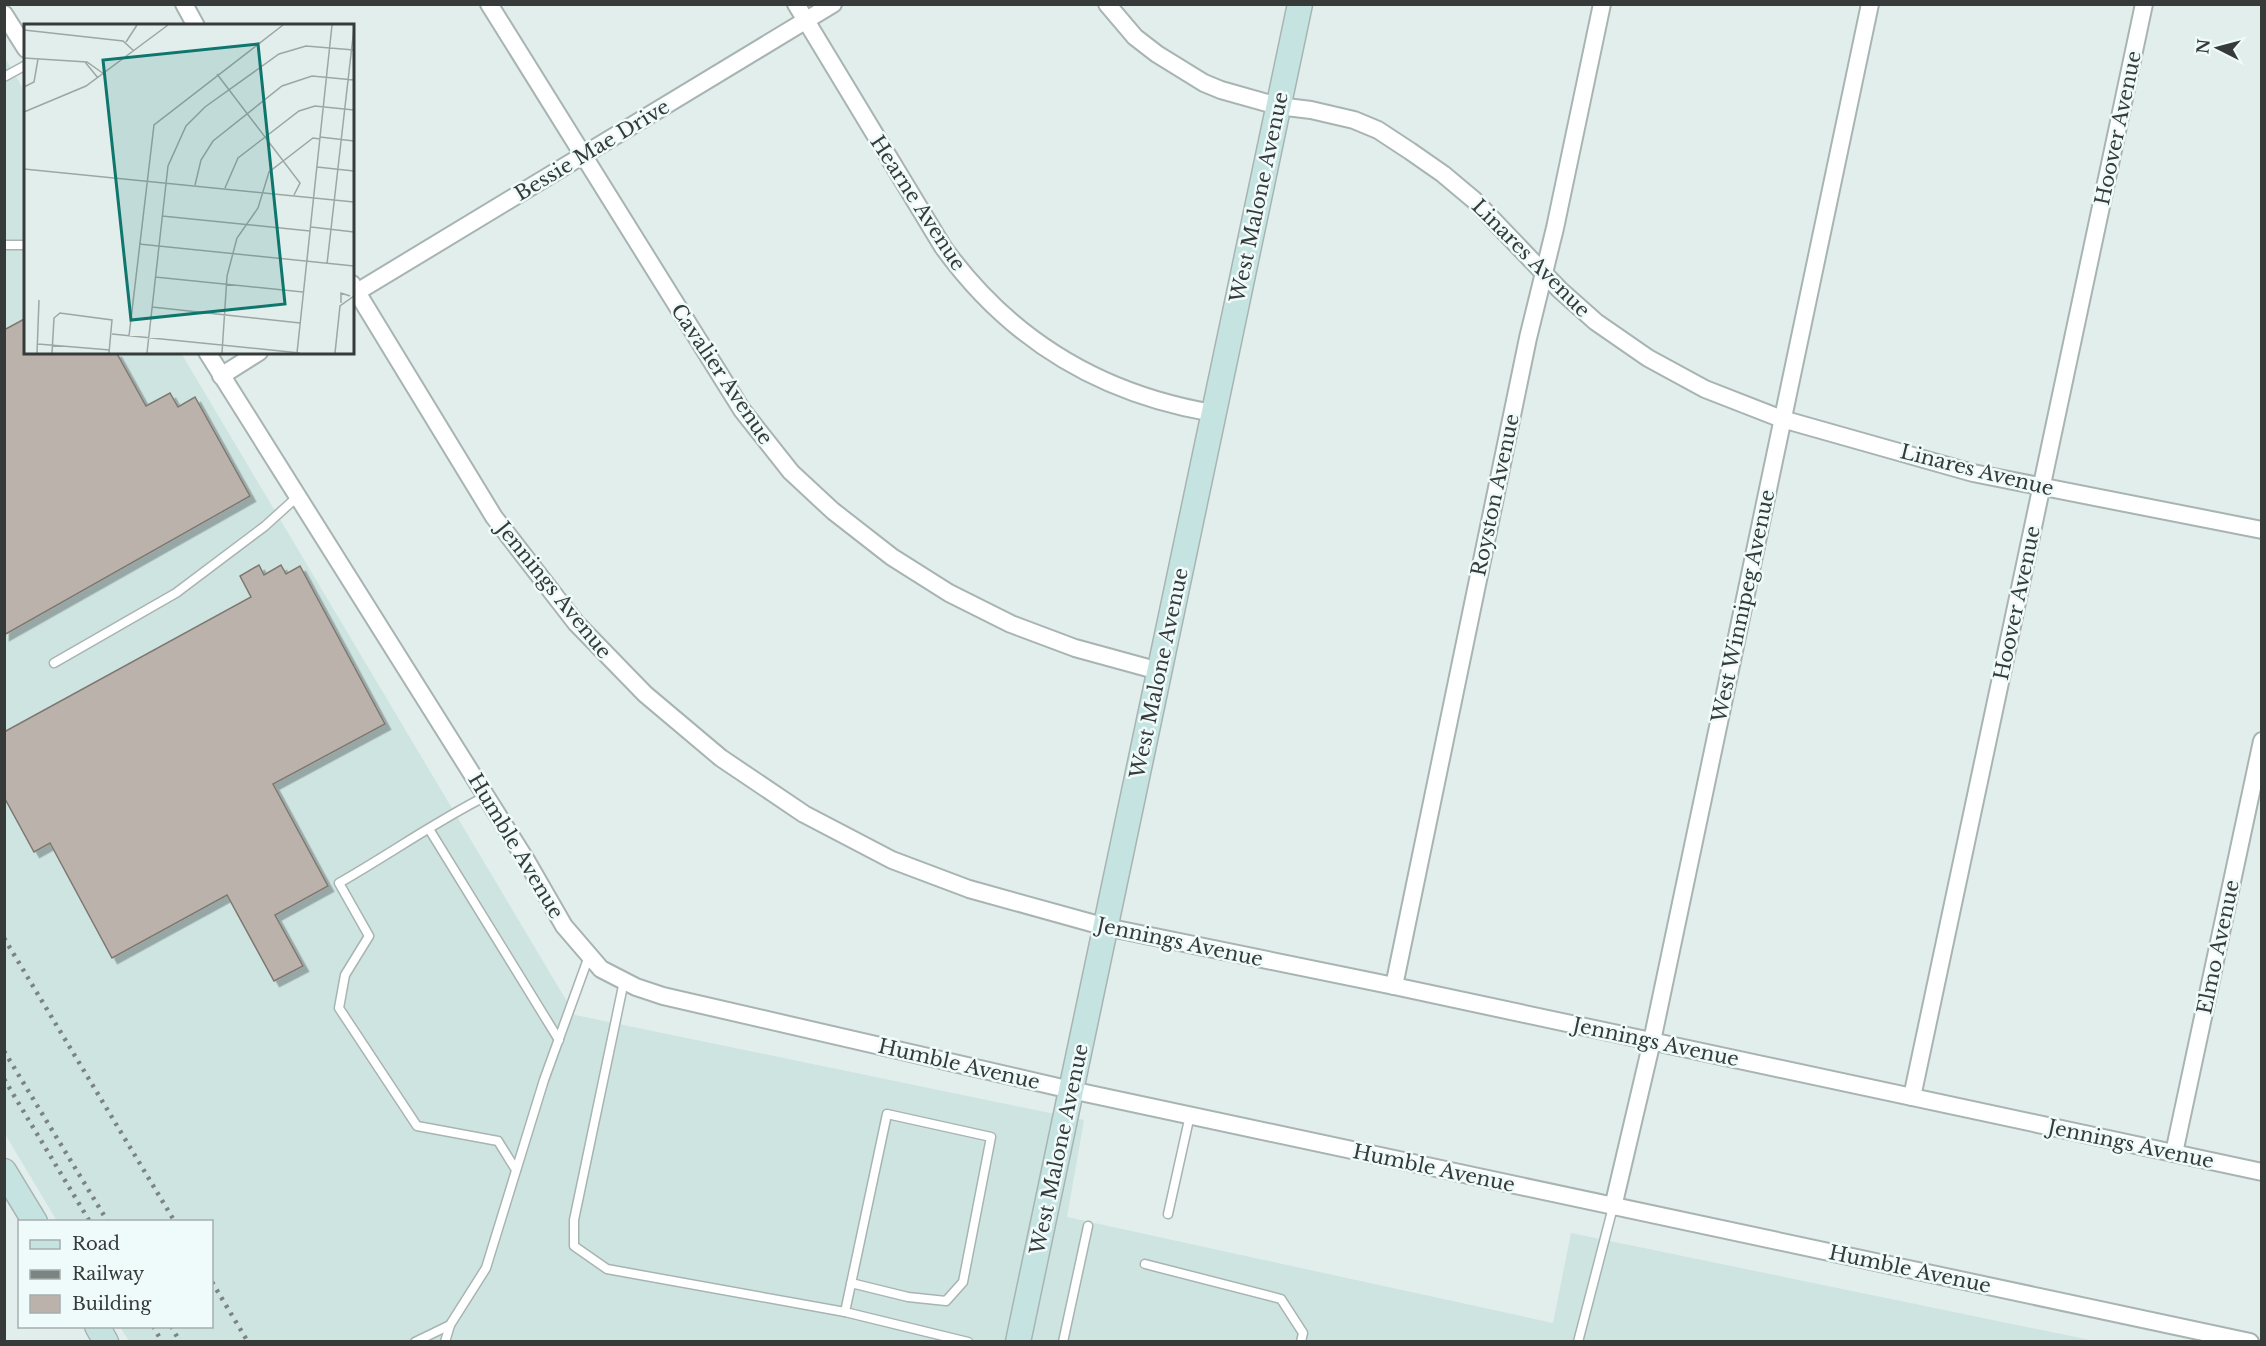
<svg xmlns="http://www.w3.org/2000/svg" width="2266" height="1346" font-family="'Libre Baskerville',serif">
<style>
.built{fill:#cee4e1}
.building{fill:#bab2ab;stroke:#7f7871;stroke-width:1.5;filter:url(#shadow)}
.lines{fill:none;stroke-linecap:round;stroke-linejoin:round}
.lane-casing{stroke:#a8b4b2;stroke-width:11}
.street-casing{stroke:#a8b4b2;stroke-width:20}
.secondary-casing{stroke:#a8b4b2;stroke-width:27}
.lane{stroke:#fff;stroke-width:8}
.street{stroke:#fff;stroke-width:16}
.secondary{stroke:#c5e3e1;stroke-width:24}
.rail{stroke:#7c8482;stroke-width:4.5;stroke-dasharray:3 6;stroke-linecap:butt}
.labels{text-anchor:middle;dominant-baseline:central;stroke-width:5;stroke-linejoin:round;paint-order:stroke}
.street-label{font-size:20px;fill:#363b3a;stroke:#effbfa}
.inset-road{fill:none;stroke:#9da6a5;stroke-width:1.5}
.view{fill:#0f766e;fill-opacity:0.15;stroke:#0f766e;stroke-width:3}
.inset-edge{fill:none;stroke:#363b3a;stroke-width:3}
</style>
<defs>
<filter id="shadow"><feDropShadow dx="5.5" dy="5.5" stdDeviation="0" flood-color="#0004"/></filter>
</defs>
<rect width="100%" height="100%" fill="#e1eeec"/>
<path class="built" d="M4,56L25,92L26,352L181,353L575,1015L1084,1120L1067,1217L1553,1323L1571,1233L2095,1341H129L120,1327L212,1326V1222L57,1221L5,1134Z"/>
<g class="building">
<path d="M26,318V352H116L146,406L170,393L178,407L195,397L250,496L4,635V330Z"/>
<path d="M259,565L264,575L281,565L286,574L300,566L385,724L273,784L328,886L275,915L303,966L274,981L227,895L112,958L50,843L34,852L4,797V732L251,597L240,576Z"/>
</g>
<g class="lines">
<g class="lane-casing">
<g id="lane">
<path d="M4,77L26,65"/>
<path d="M4,245H26"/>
<path d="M54,663L176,593L265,526L297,497"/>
<path d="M486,796C435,822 388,855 339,883L369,936L345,975L339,1008L417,1126L498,1141L516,1170"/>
<path d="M429,829L559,1040"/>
<path d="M624,981L574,1220V1246L607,1269L845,1312"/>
<path d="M1168,1214L1190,1115"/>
<path d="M1145,1264L1281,1299L1303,1333L1301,1342"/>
<path d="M851,1283L908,1297L946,1301L963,1282L991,1137L887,1114L845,1312L968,1342"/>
<path d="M415,1342L450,1325"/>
<path d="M445,1342L450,1325L486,1268L544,1080L589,956"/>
<path d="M1063,1342L1088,1226"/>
<path d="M1578,1342L1613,1207"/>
</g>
</g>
<g class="street-casing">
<g id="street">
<path d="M184,4L196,26"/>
<path d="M489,4L742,410L791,472L833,511L892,557L949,593L1011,624L1075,648L1159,671"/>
<path d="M796,4L943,247C1010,340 1100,394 1213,413"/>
<path d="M1107,4L1135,37L1157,54L1204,83L1221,90L1278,106L1311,110L1354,120L1378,130L1410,151L1443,174L1474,200L1560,290L1596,322L1648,358L1705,389L1782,419L1973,473L2262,530"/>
<path d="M4,14L26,49"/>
<path d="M352,284L494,517L576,623L645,694L721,758L804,814L892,860L969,889L1106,927L1394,986L2262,1172"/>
<path d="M352,295L833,4"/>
<path d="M207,352L526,860L564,926L601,969L636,987L663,996L1071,1090L2250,1342"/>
<path d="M221,376L259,352"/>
<path d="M1394,986L1528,338L1555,228L1602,4"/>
<path d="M1912,1097L2144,4"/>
<path d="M2174,1153L2262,741"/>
<path d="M1613,1207L1652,1041L1870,4"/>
</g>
</g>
<g class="secondary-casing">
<g id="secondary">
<path d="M4,1171L35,1222"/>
<path d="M97,1326L106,1342"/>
<path d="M1018,1342L1300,4"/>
</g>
</g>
<use href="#lane" class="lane"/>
<use href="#street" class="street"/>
<use href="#secondary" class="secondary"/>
<g class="rail">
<path d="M4,938L175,1222"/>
<path d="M4,1051L108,1222"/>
<path d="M4,1079L90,1222"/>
<path d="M212,1282L248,1342"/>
<path d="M153,1326L162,1342"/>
<path d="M171,1326L180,1342"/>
</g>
</g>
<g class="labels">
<g class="street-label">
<text transform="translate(2118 128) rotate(-78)">Hoover Avenue</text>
<text transform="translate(592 150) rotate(-31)">Bessie Mae Drive</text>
<text transform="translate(1259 197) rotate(-78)">West Malone Avenue</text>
<text transform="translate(918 203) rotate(57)">Hearne Avenue</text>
<text transform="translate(1531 258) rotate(45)">Linares Avenue</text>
<text transform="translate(722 374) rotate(56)">Cavalier Avenue</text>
<text transform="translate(1977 470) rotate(14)">Linares Avenue</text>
<text transform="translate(1495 495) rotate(-78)">Royston Avenue</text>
<text transform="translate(554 590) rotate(51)">Jennings Avenue</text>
<text transform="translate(2017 603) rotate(-78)">Hoover Avenue</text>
<text transform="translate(1743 606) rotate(-78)">West Winnipeg Avenue</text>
<text transform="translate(1159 673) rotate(-78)">West Malone Avenue</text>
<text transform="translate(516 846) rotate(59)">Humble Avenue</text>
<text transform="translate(1180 942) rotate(12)">Jennings Avenue</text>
<text transform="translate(2218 947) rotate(-78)">Elmo Avenue</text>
<text transform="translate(1656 1042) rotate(12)">Jennings Avenue</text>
<text transform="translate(959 1064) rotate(13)">Humble Avenue</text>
<text transform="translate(2131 1144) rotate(12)">Jennings Avenue</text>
<text transform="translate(1059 1149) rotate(-78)">West Malone Avenue</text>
<text transform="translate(1434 1168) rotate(12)">Humble Avenue</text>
<text transform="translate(1910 1269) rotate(12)">Humble Avenue</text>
</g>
</g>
<g transform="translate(24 24)">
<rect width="330" height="330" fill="#e1eeec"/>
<path class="inset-road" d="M0,6L99,17L110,27M102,18L113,1M0,34L63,38L80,50M61,38L74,54M193,50L276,159L270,171M0,63L10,58L14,35M0,88L62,62L144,1M296,113L330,117M293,143L330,147M0,145L330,178M171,161L177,136L189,117L258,62L288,52L330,56M201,164L214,134L275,87L291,82L330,86M138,192L286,207M287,203L330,208M115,220L330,242M303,240L330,4M131,253L279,268M317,279V269L326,272M128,283L276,299M88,310L276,329M105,312L130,101L259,1M14,320L86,326M13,329L15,276M28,329L30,294L36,289L88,296L85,329M123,329L144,142L162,102L181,83L255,30L282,22L330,26M198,329L203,252L213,214L234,184L245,148L289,114L296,115M273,329L308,1M311,329L316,282L330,272"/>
<path class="view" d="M234,20L261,280L107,296L79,36Z"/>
<rect width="330" height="330" class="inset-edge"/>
</g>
<rect width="2266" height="1346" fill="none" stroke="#363b3a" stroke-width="12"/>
<rect x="18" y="1220" width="195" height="108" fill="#effbfa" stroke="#a5aead" stroke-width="1.5"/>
<rect x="30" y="1240" width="30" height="9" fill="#c5e3e1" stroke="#a5aead" stroke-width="1.5"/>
<text x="72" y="1250" font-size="18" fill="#363b3a">Road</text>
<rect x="30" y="1270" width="30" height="9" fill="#7c8482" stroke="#a5aead" stroke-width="1.5"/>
<text x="72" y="1280" font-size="18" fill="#363b3a">Railway</text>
<rect x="30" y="1295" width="30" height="18" fill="#bab2ab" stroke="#a5aead" stroke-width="1.5"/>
<text x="72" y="1310" font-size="18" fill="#363b3a">Building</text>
<g transform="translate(2218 48) rotate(276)" stroke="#effbfa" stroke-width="4.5" paint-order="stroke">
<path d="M0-4.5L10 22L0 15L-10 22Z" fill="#363b3a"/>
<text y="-9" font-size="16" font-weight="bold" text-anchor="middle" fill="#363b3a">N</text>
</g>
</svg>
